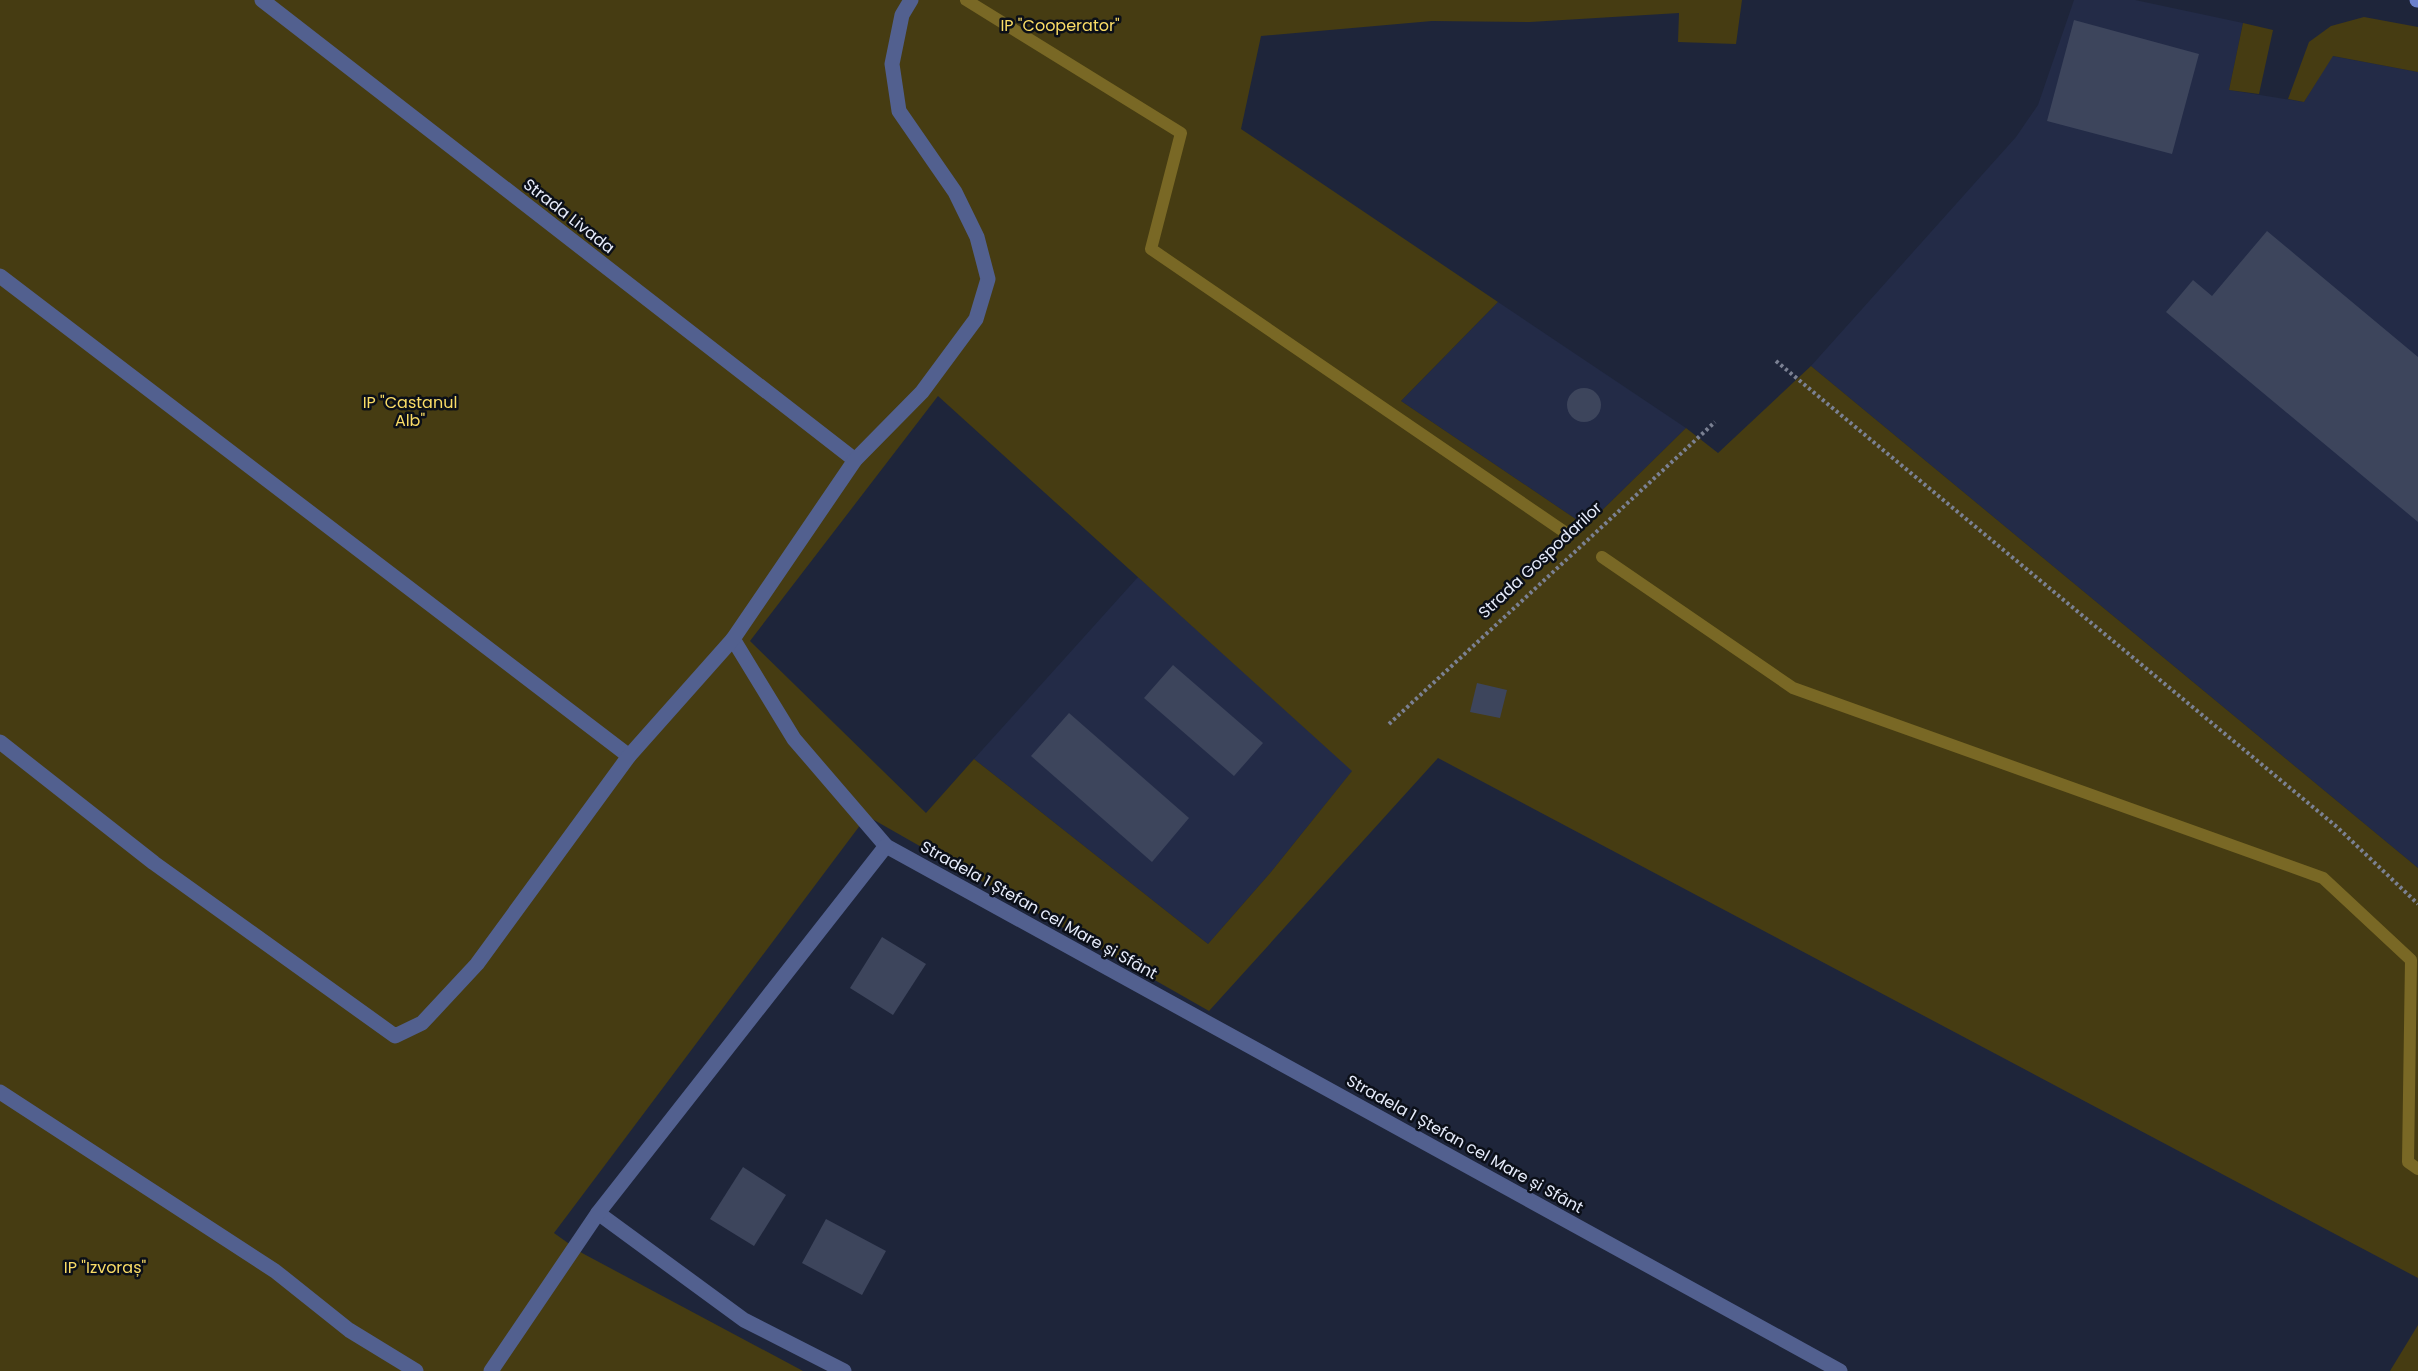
<svg xmlns="http://www.w3.org/2000/svg" width="2418" height="1371" font-family="Poppins,sans-serif">
<style>
.built{fill:#232b47}
.green{fill:#463c12;fill-rule:evenodd}
.lines{fill:none;stroke-linecap:round;stroke-linejoin:round}
.stream{stroke:#796825;stroke-width:12}
.building{fill:#3d455c}
.path{stroke:#7b8193;stroke-width:4;stroke-dasharray:3 3;stroke-linecap:butt}
.street{stroke:#52608f;stroke-width:15}
.secondary{stroke:#6b80cb;stroke-width:15}
.labels{text-anchor:middle;dominant-baseline:central;stroke-width:5;stroke-linejoin:round;paint-order:stroke}
.park-label{font-size:16px;fill:#fadc66;stroke:#0b0f18}
.street-label{font-size:16px;fill:#e7ecfb;stroke:#0b0f18}
</style>
<rect width="100%" height="100%" fill="#1e253a"/>
<g class="built">
<path d="M2074,0H2135L2243,23L2229,90L2304,102L2332,56L2418,72V868L1811,366L2016,137L2038,105Z"/>
<path d="M1498,302L1686,428L1586,526L1401,401Z"/>
<path d="M1138,577L1353,770L1271,872L1208,944L974,759Z"/>
</g>
<g class="green">
<path d="M0,0H1742L1736,44L1678,42L1679,13L1530,22L1432,21L1261,36L1241,129L1498,302L1401,401L1586,526L1686,428L1718,453L1811,366L2418,868V1278L1438,758L1209,1011L867,816L554,1233L582,1253L803,1371H0ZM938,396L1352,771L1271,872L1208,944L974,759L926,813L750,641Z"/>
<path d="M2364,17L2418,27V72L2333,56L2304,102L2288,99L2309,42L2331,26Z"/>
<path d="M2243,23L2273,30L2259,94L2229,90Z"/>
<path d="M2418,1325V1371H2390Z"/>
</g>
<g class="lines">
<g class="stream">
<path d="M966,0L1181,133L1151,249L1569,535"/>
<path d="M1602,557L1793,688L2323,878L2411,960L2408,1162L2418,1169"/>
</g>
</g>
<g class="building">
<path d="M2074,20L2199,54L2172,154L2047,121Z"/>
<path d="M2267,231L2418,357V522L2166,312L2193,280L2212,296Z"/>
<circle cx="1584" cy="405" r="17"/>
<path d="M1173,665L1263,743L1234,776L1144,698Z"/>
<path d="M1477,683L1507,690L1500,718L1470,712Z"/>
<path d="M1069,713L1189,818L1152,862L1031,756Z"/>
<path d="M882,937L926,964L893,1015L850,988Z"/>
<path d="M743,1167L786,1195L754,1246L710,1219Z"/>
<path d="M826,1219L886,1251L862,1295L802,1263Z"/>
</g>
<g class="lines">
<g class="path">
<path d="M1776,361L2337,827L2418,904"/>
<path d="M1389,724L1715,422"/>
</g>
<g class="street">
<path d="M262,0L855,460"/>
<path d="M0,276L629,756"/>
<path d="M733,639L794,739L886,846L1840,1371"/>
<path d="M0,742L154,863L395,1036L422,1023L477,964L629,756L733,639L855,460L922,392L976,319L988,279L977,237L955,192L899,111L892,64L902,15L911,0"/>
<path d="M0,1092L275,1271L349,1330L416,1371"/>
<path d="M598,1213L744,1320L844,1371"/>
<path d="M491,1371L598,1213L886,846"/>
</g>
<path class="secondary" d="M2417,0H2418"/>
</g>
<g class="labels">
<g class="park-label">
<text x="1060" y="25">IP "Cooperator"</text>
<text x="410" y="402">IP "Castanul<tspan x="410" dy="18">Alb"</tspan></text>
<text x="105" y="1267">IP "Izvoraș"</text>
</g>
<g class="street-label">
<text transform="translate(569 216) rotate(38)">Strada Livada</text>
<text transform="translate(1540 560) rotate(-43)">Strada Gospodarilor</text>
<text transform="translate(1039 910) rotate(29)">Stradela 1 Ștefan cel Mare și Sfânt</text>
<text transform="translate(1465 1144) rotate(29)">Stradela 1 Ștefan cel Mare și Sfânt</text>
</g>
</g>
</svg>
